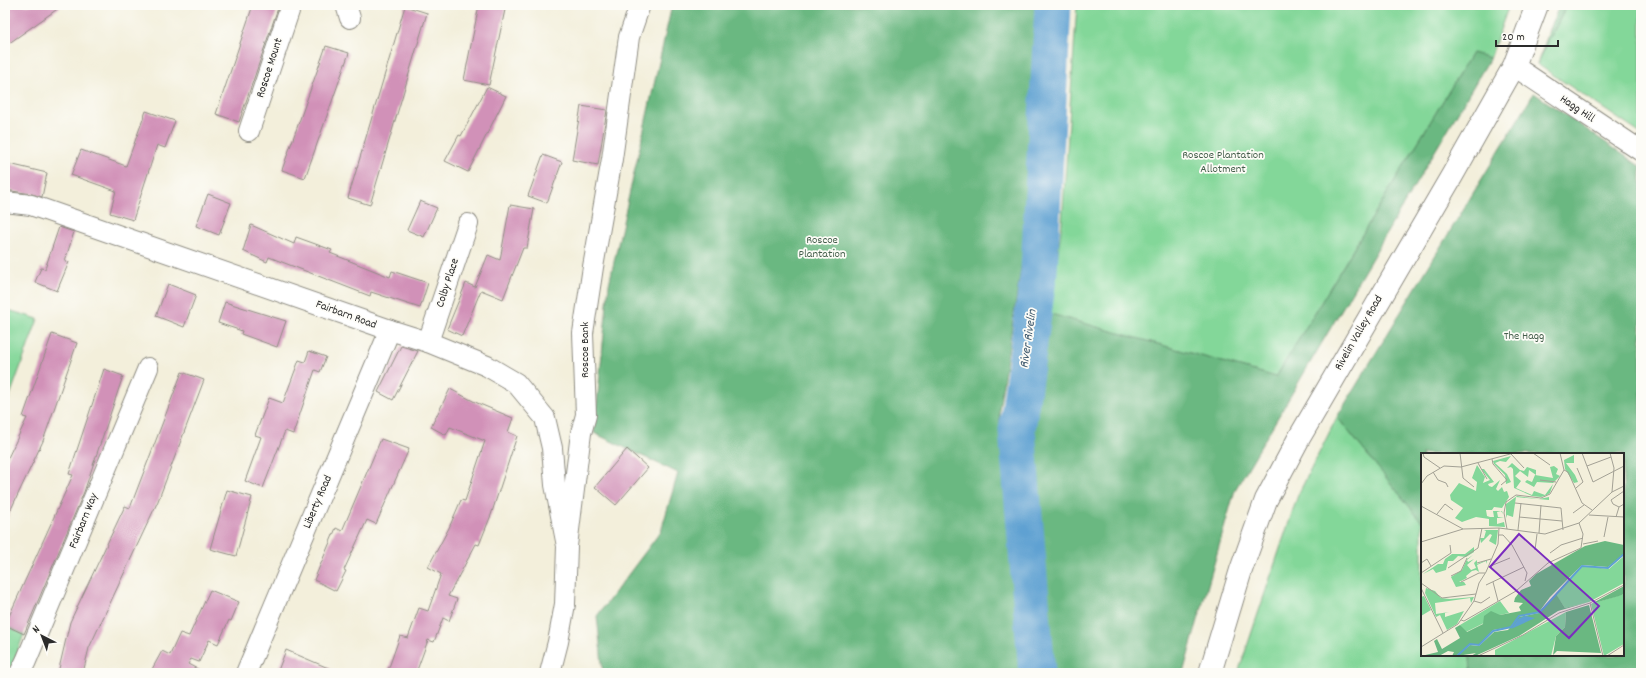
<svg xmlns="http://www.w3.org/2000/svg" width="1646" height="678" font-family="Dekko,sans-serif">
<style>
.green{fill:#83d799;stroke:#578162}
.forest{fill:#6ab881;stroke:#4a7256}
.lines{fill:none;stroke-linecap:round;stroke-linejoin:round}
.river{stroke:#5ea1d2;stroke-width:37}
.building{fill:#d191b8}
.street-casing{stroke:#8f8d83;stroke-width:22}
.primary-casing{stroke:#8f8d83;stroke-width:24}
.street{stroke:#fff;stroke-width:20}
.primary{stroke:#fff;stroke-width:22}
.labels{text-anchor:middle;dominant-baseline:central;stroke-width:3.5;stroke-linejoin:round;paint-order:stroke}
.street-label{font-size:12px;fill:#2b2b2b;stroke:#fdfcf7}
.park-label{font-size:12px;fill:#455f4c;stroke:#fdfcf7}
.water-label{font-size:13px;font-style:italic;fill:#3f5a6e;stroke:#fdfcf7}
.inset-river{fill:none;stroke:#5ea1d2;stroke-width:2}
.inset-road{fill:none;stroke:#a3a195;stroke-width:1}
.view{fill:#7b2cbf;fill-opacity:0.15;stroke:#7b2cbf;stroke-width:2}
.inset-edge{fill:none;stroke:#2b2b2b;stroke-width:2}
</style>
<rect width="100%" height="100%" fill="#fdfcf7"/>
<filter id="ink" filterUnits="userSpaceOnUse"><feTurbulence type="fractalNoise" baseFrequency=".025" numOctaves="2"/><feDisplacementMap in="SourceGraphic" scale="8" xChannelSelector="R" yChannelSelector="G"/><feConvolveMatrix kernelMatrix="1 2 1 2 8 2 1 2 1" color-interpolation-filters="sRGB"/></filter>
<filter id="wash" filterUnits="userSpaceOnUse"><feTurbulence type="fractalNoise" baseFrequency=".012" numOctaves="4" result="noise"/><feDisplacementMap in="SourceGraphic" scale="16" xChannelSelector="R" yChannelSelector="G"/><feGaussianBlur stdDeviation="0.9" result="paint"/><feColorMatrix in="noise" values="0 0 0 0 0 0 0 0 0 0 0 0 0 0 0 0 0 1.4 0 .05"/><feComposite in="paint" operator="in"/></filter>
<g filter="url(#wash)">
<rect width="100%" height="100%" fill="#f3efdb"/>
<g class="green">
<path d="M1077,5H1509L1490,58L1472,53L1276,377L1050,314L1062,222Z"/>
<path d="M1567,5H1641V134L1537,64Z"/>
<path d="M5,309L38,319L5,409Z"/>
<path d="M1337,417L1422,522V655H1470L1471,673H1238L1298,495Z"/>
<path d="M5,625L24,634L13,664L5,672Z"/>
</g>
<g class="forest">
<path d="M672,5H1037L1032,78L1026,236L999,410L1006,498L1028,673H603L597,616L661,531L678,473L594,433L609,284Z"/>
<path d="M1559,5H1567L1537,64Z"/>
<path d="M1472,53L1490,58L1235,490L1183,673H1041L1028,442L1040,311L1276,377Z"/>
<path d="M1534,93L1641,167V673H1471L1470,655H1623V454H1422V522L1337,417Z"/>
</g>
<g class="lines">
<path class="river" d="M1037,673L1017,430L1039,271L1053,5"/>
</g>
<g id="blocks">
<g class="building">
<path d="M5,5H63L5,46Z"/>
<path d="M253,5H279L239,122L216,114Z"/>
<path d="M479,5H506L489,85L464,80Z"/>
<path d="M405,6L427,13L370,205L348,198Z"/>
<path d="M326,46L349,53L305,178L282,170Z"/>
<path d="M487,87L506,96L468,172L445,161L459,135L461,136Z"/>
<path d="M581,106L607,110L598,165L572,160Z"/>
<path d="M146,111L175,121L165,148L157,145L133,220L110,213L116,191L71,175L81,150L126,166Z"/>
<path d="M543,155L562,162L547,203L528,196Z"/>
<path d="M5,163L47,173L42,197L32,194L5,190Z"/>
<path d="M208,194L231,203L219,235L196,226Z"/>
<path d="M420,201L437,208L424,237L407,230Z"/>
<path d="M510,205L534,209L527,248H523L503,299L481,290L462,336L447,329L466,283L475,287L488,255L500,260Z"/>
<path d="M251,225L294,244L296,237L332,250L330,253L390,277L392,271L428,283L420,308L371,292L370,296L269,257L267,262L243,251Z"/>
<path d="M59,227L74,232L65,261L69,262L57,291L35,282L41,268L45,269Z"/>
<path d="M168,284L196,295L184,327L156,316Z"/>
<path d="M225,302L286,321L277,347L241,334L242,331L218,323Z"/>
<path d="M52,334L77,343L43,441L5,522V464L27,418L23,417Z"/>
<path d="M401,346L418,351L393,400L378,392Z"/>
<path d="M309,351L326,357L320,372L315,370L293,434L285,431L263,488L245,481L261,437L255,435L269,398L283,403L299,360L305,362Z"/>
<path d="M104,369L123,376L84,492L24,634L5,625L73,475L69,474Z"/>
<path d="M182,372L204,380L158,501L89,648L83,673H58L70,622L125,506L130,508Z"/>
<path d="M450,389L475,402L513,418L508,432L517,436L491,515L479,545L476,544L448,596L457,599L449,621L443,618L434,642L428,640L416,673H387L400,636L408,638L419,608L428,611L441,574L428,567L449,528L461,500L465,501L485,441L450,427L446,435L431,427Z"/>
<path d="M381,439L409,449L376,524L367,520L344,570L346,571L336,591L314,580L336,528L342,531Z"/>
<path d="M627,449L648,468L616,505L595,487Z"/>
<path d="M227,490L252,497L236,556L210,549Z"/>
<path d="M210,590L239,602L231,621L229,620L218,644L209,640L199,662L191,659L188,664L205,673H150L162,651L170,655L180,633L189,636Z"/>
<path d="M286,650L340,673H277Z"/>
</g>
</g>
</g>
<g filter="url(#ink)">
<use href="#blocks" fill-opacity="0" stroke="#8f8d83" stroke-width="1"/>
<g class="lines">
<g class="street-casing">
<g id="street">
<path d="M346,5L350,18"/>
<path d="M1514,66L1641,151"/>
<path d="M249,131L291,5"/>
<path d="M5,202L31,205L390,330L428,342L487,366L516,383L545,418L552,448L555,485L567,546"/>
<path d="M428,342L468,224"/>
<path d="M20,673L26,661L148,368"/>
<path d="M246,673L390,330"/>
<path d="M550,673L558,642L565,604L567,546L581,433L586,415L583,333L593,267L612,159L629,37L640,5"/>
</g>
</g>
<g class="primary-casing">
<path id="primary" d="M1210,673L1241,570L1266,500L1299,438L1453,174L1514,66L1537,5"/>
</g>
<use href="#street" class="street"/>
<use href="#primary" class="primary"/>
</g>
</g>
<g class="labels">
<g class="street-label">
<text transform="translate(270 68) rotate(-72)">Roscoe Mount</text>
<text transform="translate(1577 109) rotate(34)">Hagg Hill</text>
<text transform="translate(448 283) rotate(-72)">Colby Place</text>
<text transform="translate(346 315) rotate(20)">Fairbarn Road</text>
<text transform="translate(1359 333) rotate(-60)">Rivelin Valley Road</text>
<text transform="translate(585 350) rotate(-90)">Roscoe Bank</text>
<text transform="translate(318 502) rotate(-67)">Liberty Road</text>
<text transform="translate(84 521) rotate(-68)">Fairbarn Way</text>
</g>
<g class="park-label">
<text x="1223" y="155">Roscoe Plantation<tspan x="1223" dy="14">Allotment</tspan></text>
<text x="822" y="240">Roscoe<tspan x="822" dy="14">Plantation</tspan></text>
<text x="1524" y="336">The Hagg</text>
</g>
<g class="water-label">
<text transform="translate(1029 339) rotate(-82)">River Rivelin</text>
</g>
</g>
<g transform="translate(1421 453)">
<rect width="203" height="203" fill="#f3efdb"/>
<path d="M153,2V10H145L154,22L157,29L153,30L144,16L143,7ZM90,3L85,9L79,8L74,10L86,21L90,29L85,31L84,22L73,11L72,8ZM91,10L99,17L103,18L106,14L115,17V22L108,17L107,24L99,18L94,23L100,28L95,35L111,42L113,38L124,42L132,31L129,40L126,42L120,44L111,43L93,35L92,16L90,14L86,15ZM56,12L64,24L62,30L69,27L60,16H63L73,29L67,31L68,33L71,34L79,27L75,36L77,38L81,34L83,39L86,38L88,44L81,55L73,54L71,57H65L66,63L69,64H73L72,58H81L82,61L80,58L76,59L77,64L83,65H76V71L83,69L84,74L68,73V66L55,64L41,69L34,65L42,55L30,47L29,42L38,30L55,38L56,29L51,25ZM133,13L137,16L135,21L139,23L132,30L116,29L113,34L104,29L106,27L111,29L114,22L132,25L129,14ZM96,43L118,46L128,44V47L95,44L92,64L86,62L85,65V51ZM63,77H77L75,92L68,88L71,82L69,81L60,90L59,85H63L65,78ZM53,94V99L45,104L37,103L32,108H27L25,117L15,120L12,116L2,121L17,111H22L24,106L31,101H44ZM52,102L46,107L47,109L53,106L46,112L50,117L55,115L53,110L56,107V111L66,107V111L65,108L56,112L58,119L55,117L51,118L45,123L46,125L38,129H43L45,132L35,134L30,124L41,117L46,106ZM203,103V130L168,149L144,155L135,142L162,113L188,116ZM5,135L14,138L20,145L29,146L53,144L50,150L49,145L14,150L15,161L28,159L24,160V164L43,158L36,171L26,177L19,162L15,164L4,140ZM203,141V191L183,203L170,151ZM3,143L10,157L0,163V144ZM79,148L88,160L79,162L45,179L41,177L39,172ZM145,159L144,174L135,183L130,203H74V197Z" fill="#83d799"/>
<path d="M184,88L203,92V101L187,114L161,112L129,144L118,159L98,163L90,174L72,177L58,192L49,191L35,203H31L33,199L27,198L18,203H0L17,199L13,188L16,186L21,196L39,185L34,175L39,172L46,179L62,171L63,163L70,158L79,162L100,158L98,154L102,150L93,149L94,145L100,137L110,133L108,128L115,121L164,93ZM203,133V141L198,143L170,151ZM135,141L144,155L168,149L137,158L98,183L54,203H50L55,200L36,203L49,192L58,193L73,179L87,177L98,164L118,160ZM168,152L180,200L136,198L132,202L135,183L144,174L145,159Z" fill="#6ab881"/>
<path d="M104,163L114,165L90,176L97,166Z" fill="#5ea1d2"/>
<path class="inset-river" d="M36,203L49,191L58,192L72,178L90,174L98,163L119,159L161,113L187,115L203,101"/>
<path class="inset-road" d="M2,0L3,4L19,15M39,0L42,25L53,34M112,0L129,12M161,0L172,29L203,13M189,0L193,15L191,39M90,1L103,15M71,6L72,11L86,27L80,32M57,10L66,26M166,13L190,4M143,17L147,19L161,50L171,57M12,19L17,27L25,30L27,34M119,27L135,29M0,31L6,23L23,13L40,14L93,0M155,35L162,29L156,15M94,50L140,55L142,77M0,53L42,76L78,75L124,81L158,70L191,39L203,33M198,54L192,51L190,47L203,38M152,60L163,52M16,61L24,51L32,57M168,62L203,64M98,64L141,68M195,64L198,54L203,51M86,76L83,60L85,49L95,42L120,45L129,41L143,17L139,0M97,77L100,50M118,80L120,52M78,82H82L91,92L106,120L104,128M183,84L187,64M0,89L42,76M162,91L177,88M114,97L116,81M129,100L140,92L162,85M0,110L6,106L10,113M56,110L70,106M67,114L89,105M27,115L57,95L61,75M0,120L30,100L29,92M30,123L40,118L46,105M40,129L58,120H64M72,129L77,148M0,130L21,145L55,141M65,132L103,114M0,135L22,180M53,148L60,150L69,144M169,150L182,203M40,167L43,168L95,138L127,110L160,95L162,81L158,70M0,194L37,171L53,148L58,130L65,119L77,91L78,75M57,203L102,182L138,160L169,150L203,132M186,203L203,192"/>
<path class="view" d="M98,81L178,153L148,185L69,114Z"/>
<rect width="203" height="203" class="inset-edge"/>
</g>
<rect width="1646" height="678" fill="none" stroke="#fdfcf7" stroke-width="20"/>
<g transform="translate(42 636) rotate(318)" stroke="#fdfcf7" stroke-width="3" paint-order="stroke">
<path d="M0-3L7 15L0 10L-7 15Z" fill="#2b2b2b"/>
<text y="-6" font-size="11" font-weight="bold" text-anchor="middle" fill="#2b2b2b">N</text>
</g>
<path d="M1496 40v6h62v-6" fill="none" stroke="#2b2b2b" stroke-width="2"/>
<text x="1502" y="40" font-size="12" fill="#2b2b2b" stroke="#fdfcf7" stroke-width="3" paint-order="stroke">20 m</text>
</svg>
